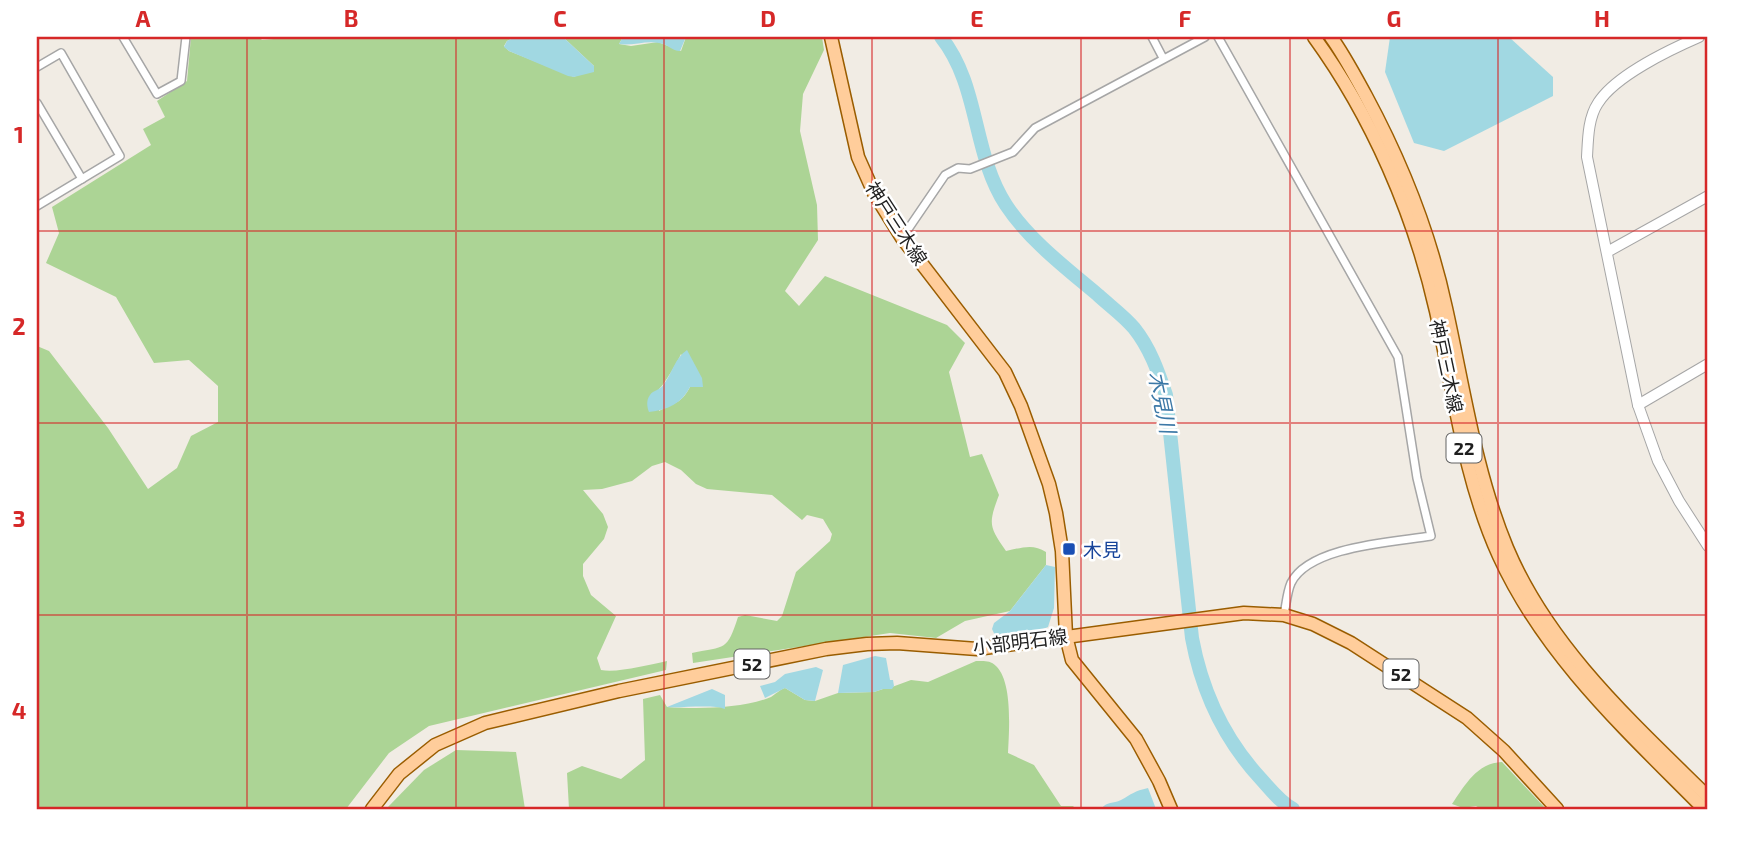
<svg xmlns="http://www.w3.org/2000/svg" width="1745" height="846" font-family="'Exo 2','Noto Sans JP',sans-serif">
<style>
.forest{fill:#acd495;fill-rule:evenodd}
.water{fill:#a1d8e2}
.lines{fill:none;stroke-linecap:round;stroke-linejoin:round}
.river{stroke:#a1d8e2;stroke-width:14}
.minor-casing{stroke:#a6a6a6;stroke-width:10}
.tertiary-casing{stroke:#a6a6a6;stroke-width:12}
.primary-casing{stroke:#9a5d00;stroke-width:15}
.minor{stroke:#fff;stroke-width:7}
.tertiary{stroke:#fff;stroke-width:10}
.primary{stroke:#ffcd9b;stroke-width:12}
.grid{fill:none;stroke:#d62828;stroke-width:2;stroke-opacity:0.55}
.transit-dot{fill:#1a4fb4;stroke:#fff;stroke-width:2.5}
.labels{text-anchor:middle;dominant-baseline:central;stroke-width:5;stroke-linejoin:round;paint-order:stroke}
.shield{fill:#fff;stroke:#626262;stroke-width:2}
.shield-label{font-size:18px;font-weight:bold;fill:#1f1f1f}
.street-label{font-size:19px;fill:#1f1f1f;stroke:#fff}
.transit-label{font-size:19px;fill:#164399;stroke:#fff;text-anchor:start}
.water-label{font-size:21px;font-style:italic;fill:#3d79a7;stroke:#fff}
.neatline{fill:none;stroke:#d62828;stroke-width:2.5}
.grid-label{font-size:23px;text-anchor:middle;font-weight:bold;fill:#d62828}
</style>
<rect width="100%" height="100%" fill="#f1ece4"/>
<g class="forest">
<path d="M191,37H259L262,40L297,37H515L507,41L504,46L509,51L574,77L594,66L563,37H623L619,44L631,46L658,42L681,51L686,37H822L824,50L803,94L800,131L817,205L818,240L785,291L799,306L825,276L947,325L965,343L949,372L970,457L982,454L999,495C988,524 989,527 1006,551C1021,548 1033,543 1046,552V565L1010,611L965,621L936,638L890,633L693,663L692,653C726,646 727,651 738,617L745,615L777,621L782,616L796,572L830,541L832,534L823,519L807,515L802,520L772,495L707,489L696,484L681,470L665,462L652,466L632,481L602,489L583,490L603,514L608,527L604,539L583,564V576L591,595L616,616L597,658L601,670C618,673 648,665 667,661L666,670L429,726L389,753L346,809H37V346L49,351L108,428L148,489L177,468L191,436L218,422V386L189,360L154,363L116,297L46,263L59,233L52,207L151,145L143,129L165,117L157,101L187,81ZM681,354L700,385L690,387C681,404 675,402 659,411V389C664,385 678,361 681,354Z"/>
<path d="M976,661C984,661 990,660 996,666C1013,682 1009,732 1008,753L1034,765L1061,806H1073L1076,809H569L567,773L582,766L621,779L645,760L643,699L660,695L667,707C698,709 742,709 771,697C776,694 779,690 785,688L805,700L815,701L838,693L874,692L883,689H891L892,687L911,680L928,682Z"/>
<path d="M456,750L516,752L525,809H386L424,770Z"/>
<path d="M1502,762L1546,809H1481L1476,806L1463,808L1452,804C1465,785 1477,763 1502,762Z"/>
</g>
<g class="water">
<path d="M515,37H563L594,66V72L574,77L568,76L509,51L504,47L507,41Z"/>
<path d="M623,37H686L680,51C672,51 668,44 659,43C647,40 632,46 619,44Z"/>
<path d="M1390,37H1509L1553,77V96L1444,151L1414,143L1385,72Z"/>
<path d="M687,350L702,378L703,387H690C682,403 668,410 649,412C647,407 646,400 650,395C653,390 661,390 664,384C672,373 675,358 687,350Z"/>
<path d="M1046,565L1055,567L1054,608L1048,627L1033,633L997,640L992,629L994,623L1010,611Z"/>
<path d="M875,656L886,658L890,680H893L894,686L892,689H883L874,692L838,693L843,665Z"/>
<path d="M816,667L823,670L815,701L805,700L785,688L765,698L760,686L775,682L785,674Z"/>
<path d="M712,689L725,695V709C714,704 682,708 667,707Z"/>
<path d="M1148,788L1156,809H1101C1107,801 1113,804 1121,800C1132,794 1134,791 1148,788Z"/>
</g>
<g class="lines">
<path class="river" d="M941,37C980,86 972,153 1006,205C1029,240 1066,268 1098,295C1110,306 1124,316 1134,328C1150,348 1158,371 1166,395L1192,638C1202,692 1223,738 1261,779C1271,790 1280,802 1293,809"/>
<g class="minor-casing">
<g id="minor">
<path d="M123,37L157,94L181,81L186,37"/>
<path d="M1152,37L1163,58"/>
<path d="M1218,37L1398,357L1417,478L1431,536C1394,542 1309,546 1291,583C1287,592 1286,605 1284,615"/>
<path d="M37,67L61,53L120,156L37,206"/>
<path d="M37,103L82,179"/>
<path d="M902,238L945,175L958,168L970,169L1013,152L1035,128L1205,37"/>
</g>
</g>
<g class="tertiary-casing">
<g id="tertiary">
<path d="M1699,37C1669,50 1615,76 1598,103C1588,118 1588,139 1587,157L1638,405L1658,461L1679,501L1708,546"/>
<path d="M1607,252L1708,196"/>
<path d="M1638,405L1708,364"/>
</g>
</g>
<g class="primary-casing">
<g id="primary">
<path d="M831,37L858,157L874,193L902,238L1005,372L1021,406L1049,484L1056,513L1062,551L1066,636L1072,660L1136,739L1159,781L1171,809"/>
<path d="M1314,37C1372,117 1414,214 1436,311C1454,393 1464,479 1499,556C1545,657 1627,731 1704,809"/>
<path d="M1331,37C1344,55 1355,76 1366,96C1402,163 1430,233 1446,308C1464,389 1475,471 1507,548C1549,648 1633,723 1708,797"/>
<path d="M372,809L399,774L435,745L485,723L619,691L826,649L867,644L897,643L977,649L1244,613L1284,615L1313,624L1351,643L1467,718L1504,751L1557,809"/>
</g>
</g>
<use href="#minor" class="minor"/>
<use href="#tertiary" class="tertiary"/>
<use href="#primary" class="primary"/>
</g>
<path class="grid" d="M247,37V809M456,37V809M664,37V809M872,37V809M1081,37V809M1290,37V809M1498,37V809M37,231H1708M37,423H1708M37,615H1708"/>
<rect class="transit-dot" x="1062" y="542" width="14" height="14" rx="3.5"/>
<g class="labels">
<g class="shield">
<rect x="1446.5" y="433.5" width="35" height="29" rx="5"/>
<rect x="734.5" y="649.5" width="35" height="29" rx="5"/>
<rect x="1383.5" y="659.5" width="35" height="29" rx="5"/>
</g>
<g class="shield-label">
<text x="1464" y="448">22</text>
<text x="752" y="664">52</text>
<text x="1401" y="674">52</text>
</g>
<g class="street-label">
<text transform="translate(897 223) rotate(57)">神戸三木線</text>
<text transform="translate(1447 366) rotate(78)">神戸三木線</text>
<text transform="translate(1020 641) rotate(-7)">小部明石線</text>
</g>
<g class="transit-label">
<text x="1083" y="549">木見</text>
</g>
<g class="water-label">
<text transform="translate(1163 402) rotate(78)">木見川</text>
</g>
</g>
<rect width="1745" height="846" fill="none" stroke="#ffffff" stroke-width="77"/>
<rect x="38" y="38" width="1668" height="770" class="neatline"/>
<g class="grid-label">
<text x="143" y="27">A</text>
<text x="351" y="27">B</text>
<text x="560" y="27">C</text>
<text x="768" y="27">D</text>
<text x="977" y="27">E</text>
<text x="1185" y="27">F</text>
<text x="1394" y="27">G</text>
<text x="1602" y="27">H</text>
<text x="19" y="143">1</text>
<text x="19" y="335">2</text>
<text x="19" y="527">3</text>
<text x="19" y="719">4</text>
</g>
</svg>
